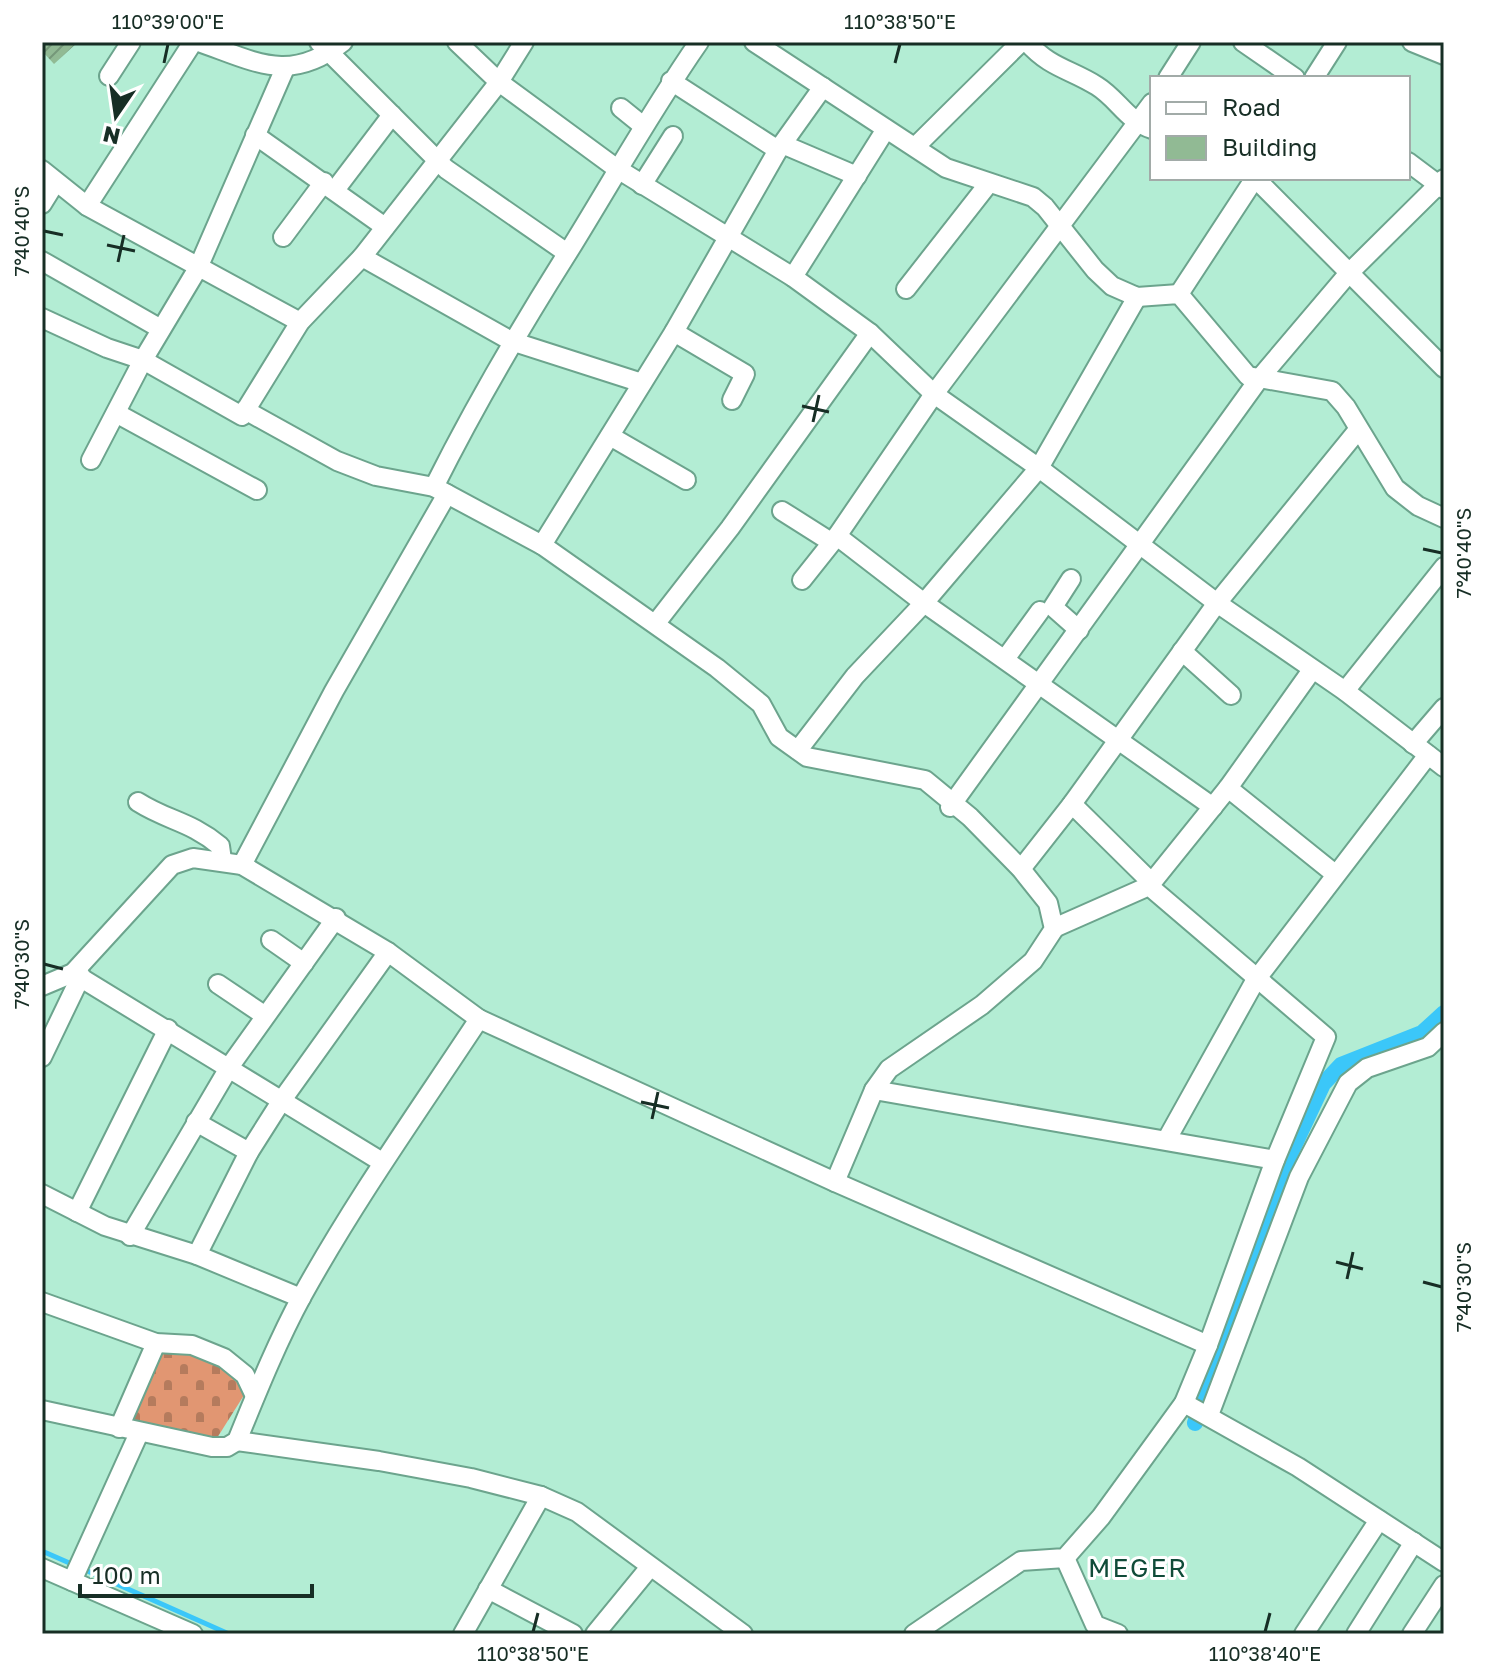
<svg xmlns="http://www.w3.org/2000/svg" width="1486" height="1676" font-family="'Golos Text',sans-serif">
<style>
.cemetery{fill:url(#cemetery-stones)}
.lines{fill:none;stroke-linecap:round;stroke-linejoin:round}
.stream{stroke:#3bc7f9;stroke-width:5}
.canal{stroke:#3bc7f9;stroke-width:16}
.building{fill:url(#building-hatch)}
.minor-casing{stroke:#6ca48d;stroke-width:22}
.minor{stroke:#fff;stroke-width:18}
.ticks{fill:none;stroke:#172e25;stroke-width:3}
.labels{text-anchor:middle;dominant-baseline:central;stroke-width:6;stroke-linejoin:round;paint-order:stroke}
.quarter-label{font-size:26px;letter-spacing:2px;fill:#0f4b38;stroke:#fff}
.neatline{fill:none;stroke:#172e25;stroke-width:3}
.ticks-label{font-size:20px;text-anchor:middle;fill:#172e25}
</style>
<defs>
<pattern id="cemetery-stones" width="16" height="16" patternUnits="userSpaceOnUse" patternTransform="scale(2)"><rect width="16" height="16" fill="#e19672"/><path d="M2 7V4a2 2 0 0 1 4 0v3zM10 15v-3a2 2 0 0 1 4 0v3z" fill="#b57b5d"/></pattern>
<pattern id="building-hatch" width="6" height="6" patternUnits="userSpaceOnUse" patternTransform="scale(2)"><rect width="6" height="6" fill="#91ba94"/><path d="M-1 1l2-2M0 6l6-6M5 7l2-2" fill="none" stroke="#759879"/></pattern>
</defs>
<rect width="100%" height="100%" fill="#b3edd4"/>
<path class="cemetery" d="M152,1337L214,1353L246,1392L217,1438L119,1421Z"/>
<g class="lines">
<g class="stream">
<path d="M42,1551L74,1565"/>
<path d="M83,1569L229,1634"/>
</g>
<path class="canal" d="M1195,1423L1285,1165L1323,1084L1341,1065L1422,1033L1444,1013"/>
</g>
<path class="building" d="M42,42H78L54,64L42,51Z"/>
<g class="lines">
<g class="minor-casing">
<g id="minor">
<path d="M199,42C256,62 290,84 343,42"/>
<path d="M319,42L446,169L567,253"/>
<path d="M457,42L499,82L616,168L793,277L870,333L934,394L1039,468L1217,603L1345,691L1444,767"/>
<path d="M754,42L946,168L1033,197L1045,207L1095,270L1112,286L1137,297L1179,294L1248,376L1332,391L1346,407L1395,488L1418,506L1444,518"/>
<path d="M1027,42C1050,68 1070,69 1097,86C1118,99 1127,121 1152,129"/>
<path d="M1243,42L1295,78"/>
<path d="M1412,42L1444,55"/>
<path d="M109,76L131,42"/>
<path d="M1168,78L1191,42"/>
<path d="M1314,78L1337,42"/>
<path d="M621,108L642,125"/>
<path d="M255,135L385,227"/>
<path d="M782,144L857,176"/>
<path d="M915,147L1021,42"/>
<path d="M778,150L823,87"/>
<path d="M1408,162L1444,189"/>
<path d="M42,170L87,206L300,322"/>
<path d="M1255,178L1444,368"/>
<path d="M642,185L673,136"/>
<path d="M335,190L392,115"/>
<path d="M42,204L55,183"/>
<path d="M87,206L193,42"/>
<path d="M283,237L324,182"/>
<path d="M362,257L511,341L642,383"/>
<path d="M42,261L161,329"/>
<path d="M793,277L886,129"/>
<path d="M906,289L989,183"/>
<path d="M1179,294L1255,178"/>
<path d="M42,318L107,348L143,360L242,416L300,322L362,257L499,82L524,42"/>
<path d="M674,332L745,374L732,400"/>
<path d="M245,410L337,461L376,476L434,487L542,545L717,668L761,704L779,737L807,757L925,780L970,817L1021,869L1048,903L1054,929L1033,961L982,1005L889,1069L874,1090L835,1182"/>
<path d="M116,413L257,490"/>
<path d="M610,436L686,480"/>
<path d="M91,460L143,360L198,268L285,68"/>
<path d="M434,487C474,407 519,330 567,254C611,183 651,111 699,42"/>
<path d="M782,511L831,542"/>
<path d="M837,536L924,603L1213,807"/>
<path d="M542,545L674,332L778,150L671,81"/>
<path d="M1071,579L1053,607L1079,630"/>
<path d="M802,580L837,536L934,394L1152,103"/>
<path d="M656,623L730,528L870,333"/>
<path d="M1182,651L1231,695"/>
<path d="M1005,659L1040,611"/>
<path d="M1345,691L1444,567"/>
<path d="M1413,744L1444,708"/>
<path d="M798,750L855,676L924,603L1039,468L1137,297"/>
<path d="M1228,788L1335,874"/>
<path d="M138,802C168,821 190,821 220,846L222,860"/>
<path d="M1072,804L1152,883"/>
<path d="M950,807L1259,379L1348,274L1444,179"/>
<path d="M242,865L334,691L447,494"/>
<path d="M1021,869L1072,804L1217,603L1358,430"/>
<path d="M1149,886L1228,788L1312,670"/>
<path d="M1054,928L1149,886L1326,1037L1275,1160L1208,1345"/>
<path d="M271,940L304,963"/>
<path d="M73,973L382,1162"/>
<path d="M218,984L264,1015"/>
<path d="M42,986L73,973L172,865L193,858L242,865L388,952L479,1019C419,1110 355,1200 302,1296C277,1342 257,1392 237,1441L227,1447H212L42,1410"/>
<path d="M479,1019L835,1182L1208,1345L1184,1403L1101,1517L1065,1558L1021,1561L914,1634"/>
<path d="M42,1057L81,976"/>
<path d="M874,1090L1275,1160"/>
<path d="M196,1122L249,1152"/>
<path d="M1167,1139L1255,981L1428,755"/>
<path d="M42,1194L105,1226L197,1255L249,1152L282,1100L388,952"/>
<path d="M77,1212L168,1029"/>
<path d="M130,1236L230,1066L336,918"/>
<path d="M197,1255L301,1298"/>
<path d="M42,1302L156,1343L192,1345L224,1358L245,1375L255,1396"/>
<path d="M1184,1403L1298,1467L1444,1562"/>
<path d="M1209,1415L1299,1177L1348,1083L1367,1068L1428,1047L1444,1032"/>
<path d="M119,1428L156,1343"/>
<path d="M237,1441L379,1461L471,1478L541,1496L577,1512L743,1634"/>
<path d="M1065,1558L1095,1625L1118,1634"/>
<path d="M42,1568L193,1634"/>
<path d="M72,1581L139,1433"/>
<path d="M488,1589L573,1634"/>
<path d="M463,1634L541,1496"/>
<path d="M595,1634L650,1567"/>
<path d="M1304,1634L1379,1520"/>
<path d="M1356,1634L1414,1542"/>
<path d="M1412,1634L1444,1585"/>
</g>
</g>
<use href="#minor" class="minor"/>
</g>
<path class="ticks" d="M164,63L168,44M895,63L900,44M44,231L63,235M107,245L135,251M118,262L124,235M802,406L829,412M813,422L819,395M1423,549L1442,553M44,964L63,969M641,1102L669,1108M652,1119L658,1092M1336,1262L1363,1269M1347,1279L1353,1252M1423,1282L1442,1287M533,1632L538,1613M1265,1632L1270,1613"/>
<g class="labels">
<g class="quarter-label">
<text x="1138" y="1567">MEGER</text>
</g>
</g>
<rect width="1486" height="1676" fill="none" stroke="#ffffff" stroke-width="88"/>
<rect x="1150" y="76" width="260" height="104" fill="#ffffff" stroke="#a2aba8" stroke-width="2"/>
<rect x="1166" y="102" width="40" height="12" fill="#ffffff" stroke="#a2aba8" stroke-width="2"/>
<text x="1222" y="116" font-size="24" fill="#172e25">Road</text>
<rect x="1166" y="136" width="40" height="24" fill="#91ba94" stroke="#a2aba8" stroke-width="2"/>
<text x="1222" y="156" font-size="24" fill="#172e25">Building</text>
<g transform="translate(116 116) rotate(193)" stroke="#ffffff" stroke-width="6" paint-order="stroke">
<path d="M0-6L14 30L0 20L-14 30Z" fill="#172e25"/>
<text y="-12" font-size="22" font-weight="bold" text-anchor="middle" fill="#172e25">N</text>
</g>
<path d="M80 1584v12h232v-12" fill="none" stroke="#172e25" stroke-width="4"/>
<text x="92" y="1584" font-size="24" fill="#172e25" stroke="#ffffff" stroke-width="6" paint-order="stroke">100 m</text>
<rect x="44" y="44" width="1398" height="1588" class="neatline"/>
<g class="ticks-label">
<text x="168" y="29">110°39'00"E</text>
<text x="900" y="29">110°38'50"E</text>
<text transform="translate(22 231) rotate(-90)" y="7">7°40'40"S</text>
<text transform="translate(1464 553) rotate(-90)" y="7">7°40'40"S</text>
<text transform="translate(22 964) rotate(-90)" y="7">7°40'30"S</text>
<text transform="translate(1464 1287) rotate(-90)" y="7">7°40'30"S</text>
<text x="533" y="1661">110°38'50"E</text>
<text x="1265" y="1661">110°38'40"E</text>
</g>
</svg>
